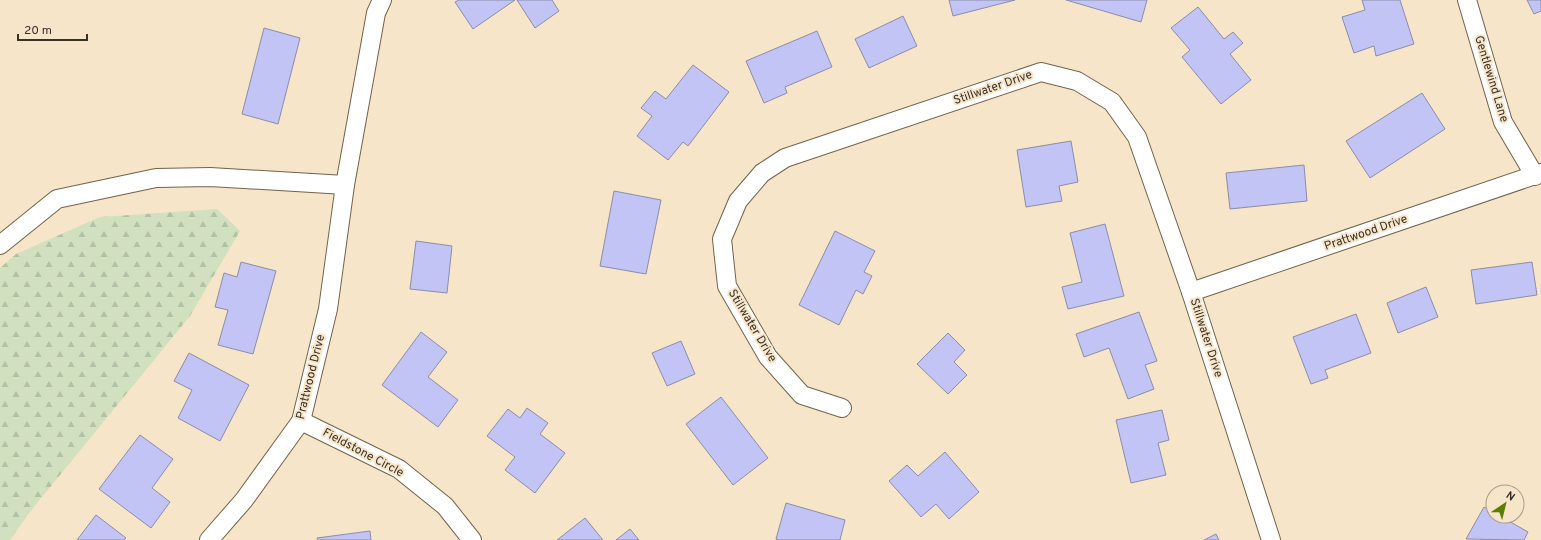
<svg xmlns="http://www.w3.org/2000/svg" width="1541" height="540" font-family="Overpass,sans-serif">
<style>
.forest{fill:url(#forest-firs)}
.building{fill:#c1c4f4;stroke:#8b8da8}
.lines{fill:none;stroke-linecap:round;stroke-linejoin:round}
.street-casing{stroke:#72634b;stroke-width:20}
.street{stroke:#fff;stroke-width:18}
.labels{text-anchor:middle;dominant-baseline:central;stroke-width:4;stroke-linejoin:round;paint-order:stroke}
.street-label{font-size:12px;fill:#383126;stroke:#f7e5ca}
</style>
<defs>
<pattern id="forest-firs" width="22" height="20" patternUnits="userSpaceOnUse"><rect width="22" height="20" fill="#d1e0bf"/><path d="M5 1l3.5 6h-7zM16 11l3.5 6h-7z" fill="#b4c1a4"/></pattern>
</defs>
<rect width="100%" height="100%" fill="#f7e5ca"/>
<path class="forest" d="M217,209L240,231L190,316L29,513L10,540H0V268L16,254L100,217Z"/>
<g class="building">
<path d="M459,0H515L473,29L455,2Z"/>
<path d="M517,0H552L559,11L535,28Z"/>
<path d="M949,0H1015L953,16Z"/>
<path d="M1066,0H1147L1141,22Z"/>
<path d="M1362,0H1400L1414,44L1376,56L1374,46L1354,53L1342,17L1365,10Z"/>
<path d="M1527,0H1541V11L1534,14Z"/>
<path d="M1198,7L1224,39L1233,32L1243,43L1230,54L1251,80L1221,104L1182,57L1190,50L1171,28Z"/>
<path d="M903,16L917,46L869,68L855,39Z"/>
<path d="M264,28L300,38L278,124L242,114Z"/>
<path d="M817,31L832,67L785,87L787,93L764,103L746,61Z"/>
<path d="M693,65L729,92L688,146L683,142L668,160L637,136L652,116L641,108L655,91L666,99Z"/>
<path d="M1422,93L1445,129L1370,178L1346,141Z"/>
<path d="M1071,141L1078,182L1059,186L1062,201L1026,207L1017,150Z"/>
<path d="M1304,165L1307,201L1230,209L1226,173Z"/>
<path d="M614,191L661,200L646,274L600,266Z"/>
<path d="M1105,224L1124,296L1068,309L1062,287L1082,282L1070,233Z"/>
<path d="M835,231L875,251L864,272L872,276L863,294L856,290L839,325L799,305Z"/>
<path d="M416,241L452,246L447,293L410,289Z"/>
<path d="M241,262L276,271L253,354L218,345L228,310L215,307L224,273L237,277Z"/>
<path d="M1532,262L1537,295L1476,304L1471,270Z"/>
<path d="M1426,287L1438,317L1398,333L1387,303Z"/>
<path d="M1139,312L1157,361L1145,365L1154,389L1128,399L1109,348L1084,357L1076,334Z"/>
<path d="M1356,314L1371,353L1325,370L1328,378L1311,384L1293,337Z"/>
<path d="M421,332L447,352L428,377L458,400L438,427L382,385Z"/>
<path d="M948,333L965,350L954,362L967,375L948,394L917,364Z"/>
<path d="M681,341L695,374L667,386L652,353Z"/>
<path d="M189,353L249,385L220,441L178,418L192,390L174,381Z"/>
<path d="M721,397L768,458L733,485L686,424Z"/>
<path d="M527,408L548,423L540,434L565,453L535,493L505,470L515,457L487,436L508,409L520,418Z"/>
<path d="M1162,410L1169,440L1158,443L1166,475L1131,483L1116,420Z"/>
<path d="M140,435L173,459L152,488L170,502L151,528L99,489Z"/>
<path d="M945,452L979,492L949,519L936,504L921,517L889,481L907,465L918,476Z"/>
<path d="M786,503L845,520L840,540H780L776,539Z"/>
<path d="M1484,507L1493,512V516H1500L1528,532L1524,540L1466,539Z"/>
<path d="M96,515L126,538L124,540H77Z"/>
<path d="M585,518L603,540H557Z"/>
<path d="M630,529L639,540H616Z"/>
<path d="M370,531L371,540H318L317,538Z"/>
<path d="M1216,534L1219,540H1204Z"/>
</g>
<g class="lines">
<g class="street-casing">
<g id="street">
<path d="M1467,0L1503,122L1535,176"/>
<path d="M345,185L376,13L382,0"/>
<path d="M0,245L57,199L156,178L210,177L345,185L328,309L301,421L244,500L209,540"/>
<path d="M1191,292L1541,173"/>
<path d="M842,408L802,395L768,357L727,286L722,239L738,201L762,173L785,158L1041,72L1077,81L1112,102L1137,137L1191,292L1271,540"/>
<path d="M301,421L399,469L445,506L472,540"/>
</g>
</g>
<use href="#street" class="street"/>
</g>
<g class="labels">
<g class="street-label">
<text transform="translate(1491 79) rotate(73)">Gentlewind Lane</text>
<text transform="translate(993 88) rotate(-19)">Stillwater Drive</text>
<text transform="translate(1366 233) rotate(-19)">Prattwood Drive</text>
<text transform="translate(752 326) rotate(59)">Stillwater Drive</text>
<text transform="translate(1206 338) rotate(72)">Stillwater Drive</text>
<text transform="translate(311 377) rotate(-76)">Prattwood Drive</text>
<text transform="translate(363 453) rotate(28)">Fieldstone Circle</text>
</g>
</g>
<g transform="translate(1505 504) rotate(35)"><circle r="19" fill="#f7e5ca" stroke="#ab9d88"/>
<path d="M0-3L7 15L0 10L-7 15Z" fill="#598000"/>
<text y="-6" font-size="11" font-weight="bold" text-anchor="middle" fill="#383126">N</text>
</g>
<path d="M18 34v6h69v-6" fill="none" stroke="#383126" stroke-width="2"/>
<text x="24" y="34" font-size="12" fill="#383126" stroke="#f7e5ca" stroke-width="3" paint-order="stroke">20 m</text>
</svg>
